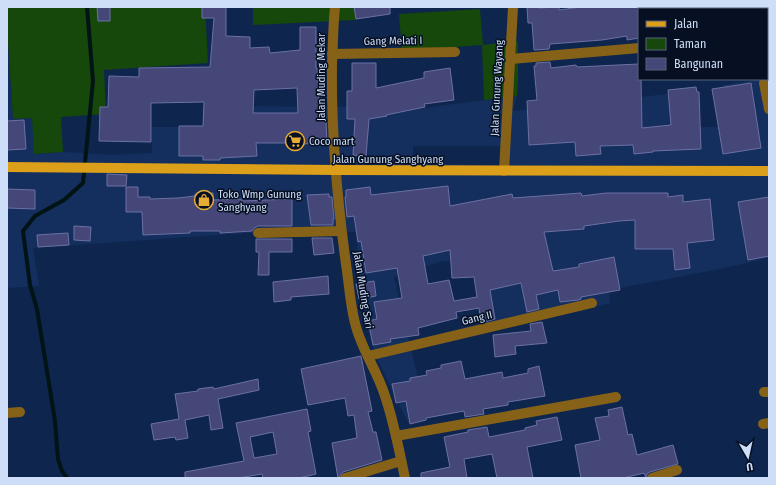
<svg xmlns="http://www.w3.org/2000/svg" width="776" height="485" font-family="'Fira Sans Condensed',sans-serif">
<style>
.built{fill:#142f5e;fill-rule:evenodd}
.green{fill:#16470b}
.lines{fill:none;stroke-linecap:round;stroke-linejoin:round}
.stream{stroke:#001416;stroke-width:4}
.building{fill:#444777;stroke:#6c70a4;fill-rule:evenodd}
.minor{stroke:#866219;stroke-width:10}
.major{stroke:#db9f1a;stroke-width:10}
.labels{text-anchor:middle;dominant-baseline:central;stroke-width:3;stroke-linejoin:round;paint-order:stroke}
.street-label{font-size:11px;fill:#cedef8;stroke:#061022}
.poi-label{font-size:11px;fill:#cedef8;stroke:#061022;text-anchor:start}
</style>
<rect width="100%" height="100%" fill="#0e264e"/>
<path class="built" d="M7,26L13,119L32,118L35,154L63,152L112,155L152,153V127H231V106L358,107V119L438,106L517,96L513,111L676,93L678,128L732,126L723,85L769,78V258L720,269L609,290L610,303L486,331L476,257L440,262L394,277L428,420L408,423L375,354L361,299L356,232H258L33,248L39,286L7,288ZM413,146H504V166L413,163Z"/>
<g class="green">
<path d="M7,7H205L208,63L104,70L106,114L61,117L63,152L34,154L32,118L13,119L7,26Z"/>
<path d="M253,7H356V20L253,25Z"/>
<path d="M480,9L483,45L518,41V84L517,96L484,100L482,45L402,51L399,14Z"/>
</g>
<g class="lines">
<path class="stream" d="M67,478L62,471L58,459L55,421L37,309L30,285L23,231L35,216L64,200L83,183L93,81L87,7"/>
</g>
<g class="building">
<path d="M97,7H110V21H98Z"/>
<path d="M202,7H226V36L250,37V48L269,47L270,53L300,50V27H316V68H317L319,101H325L327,143L299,144V143H256L257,156L220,158V160H203V156H179V126H203L204,102L151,103V142L99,141L100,107H108L109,76L139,77V68L210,67L214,18H202ZM297,88L298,113H253L254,90Z"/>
<path d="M354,7H390V14L356,19Z"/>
<path d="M527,7H539V8L559,7V10L581,7H639V38L627,40V36L602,40L550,44L549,49L534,50L532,23H528Z"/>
<path d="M550,62L551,68L576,65L577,67L639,64V79H641L642,128L671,125L668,90L696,87L697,92H699L701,149L653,151V152L634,154L633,145L600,146L601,154L576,156L575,142L529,145L527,101L537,100L534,66H536V63Z"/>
<path d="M352,63H376V88L424,78V72L450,68L454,100L424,104L425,107L386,115L387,116L369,119L366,156L353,155L355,119H347V91H352Z"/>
<path d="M751,83L761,148L723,154L712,89Z"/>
<path d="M24,120L26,149L7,150V121Z"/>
<path d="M107,174L127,175L126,186H107Z"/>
<path d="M448,186L450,206L512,194L513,198L581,193L582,196L606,193H668V197L683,195V202L710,199L714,240L687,243L690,268L675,270L673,249H635V220L619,221L584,226V229L544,232L553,271L579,267V264L614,257L620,290L581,297V299L578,300L560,302L558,290L536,295L539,309L527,312L521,283L490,290L495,319L481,323L479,308L456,312L457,318L418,328L419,335L390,339L391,342L373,345L368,321L377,319L374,302L402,298L397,268L366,273L361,241L358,242L354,216L347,217L345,197H346V190L370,187L371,195ZM450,250L452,278L474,277L477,297L454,301L449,280L428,284L423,256Z"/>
<path d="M126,187H138V197H150V199L178,198L195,196V194L213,193V200L242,199V201L292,199V226H258L254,228L252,231L220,233V231H190V233L143,235L142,212H126Z"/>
<path d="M7,189L35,190V209L7,208Z"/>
<path d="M329,194V197H332L334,219H333V225H311L307,195Z"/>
<path d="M769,197V256L748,260L738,202Z"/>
<path d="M74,226L91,227L90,241L74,240Z"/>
<path d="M68,233L69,245L38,247L37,235Z"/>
<path d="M312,238H332L334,253L314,255Z"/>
<path d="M256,239H292V252H269V275H258L259,252H256Z"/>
<path d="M328,276L329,294L291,297V300L274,302L273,282Z"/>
<path d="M374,281L376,296L359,299L356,284Z"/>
<path d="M542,322L547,343L515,346L516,354L495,357L493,335L531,331L530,324Z"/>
<path d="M361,356L372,411L368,412L373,432H376L382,460L343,472L338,478L332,443L357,438L354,415L348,416L345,398L308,405L301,369Z"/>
<path d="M461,361L465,379L502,372L503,378L528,373V369L539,366L545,396L508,402V405L483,409L484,414L465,417L464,411L426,418V420L410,424L406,401L396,403L392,384L410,381V378L427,375L426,371L441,368V365Z"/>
<path d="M258,379L259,390L218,399L223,428L211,430L209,415L185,420L188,438L176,440L175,437L154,440L151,424L179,419L175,394L198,391V389L213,387L214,389Z"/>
<path d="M622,407L628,435L632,434L637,455L673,445L678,464L650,472L647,474L646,478L644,473L623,478H581L575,445L600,440L595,418L609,416L608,410Z"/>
<path d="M307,409L311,431L308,432L316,474L299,478H263L262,474L238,478H185V472L244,461L236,423ZM273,432L277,454L254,458L250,437Z"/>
<path d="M557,417L562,440L527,447L533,478H497L492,454L464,459L467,478H421V473L450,467L444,437L468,432V430L487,427L489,437L525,430V428L537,425L536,421Z"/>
</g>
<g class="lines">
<g class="minor">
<path d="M335,7C333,26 333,45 332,64C331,131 337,198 346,264C349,283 350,304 355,323C361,349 377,370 385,396C394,422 399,450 405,478"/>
<path d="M646,7V9"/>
<path d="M332,54L455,52"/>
<path d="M511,59L639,48"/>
<path d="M764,83L769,109"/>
<path d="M504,171L513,7"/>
<path d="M258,233L341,231"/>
<path d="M368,356L592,303"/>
<path d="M764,392H769"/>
<path d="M7,413L20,412"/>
<path d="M763,424L769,423"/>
<path d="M396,436L616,397"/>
<path d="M345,478L401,461"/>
<path d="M652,478L677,470"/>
</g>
<path class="major" d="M7,167L336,170L769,171"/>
</g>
<defs>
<g id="supermarket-ring" transform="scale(1)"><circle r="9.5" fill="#061022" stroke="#e7ac36" stroke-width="1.5"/><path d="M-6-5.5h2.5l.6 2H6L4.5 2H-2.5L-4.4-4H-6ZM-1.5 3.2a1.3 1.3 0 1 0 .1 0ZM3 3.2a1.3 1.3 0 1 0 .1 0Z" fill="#e7ac36"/></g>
<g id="shop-ring" transform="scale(1)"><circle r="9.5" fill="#061022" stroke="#e7ac36" stroke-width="1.5"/><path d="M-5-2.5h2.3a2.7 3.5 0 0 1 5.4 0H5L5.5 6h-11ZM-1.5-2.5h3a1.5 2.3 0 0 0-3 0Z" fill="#e7ac36"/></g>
</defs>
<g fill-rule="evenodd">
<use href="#supermarket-ring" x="295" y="141"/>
<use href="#shop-ring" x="204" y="200"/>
</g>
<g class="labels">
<g class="street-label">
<text transform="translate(393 41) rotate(-1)">Gang Melati I</text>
<text transform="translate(321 77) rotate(-90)">Jalan Muding Mekar</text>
<text transform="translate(497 88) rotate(-87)">Jalan Gunung Wayang</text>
<text x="388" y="159">Jalan Gunung Sanghyang</text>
<text transform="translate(363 290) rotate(81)">Jalan Muding Sari</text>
<text transform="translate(477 318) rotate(-13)">Gang II</text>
</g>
<g class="poi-label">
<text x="309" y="141">Coco mart</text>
<text x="218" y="194">Toko Wmp Gunung<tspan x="218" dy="13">Sanghyang</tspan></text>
</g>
</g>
<rect width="776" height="485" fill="none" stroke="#cedef8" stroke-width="16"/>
<rect x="638" y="8" width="130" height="72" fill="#061022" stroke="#566278"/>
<rect x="646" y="21" width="20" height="6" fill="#db9f1a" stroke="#566278"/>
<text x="674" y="28" font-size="12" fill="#cedef8">Jalan</text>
<rect x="646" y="38" width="20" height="12" fill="#16470b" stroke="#566278"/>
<text x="674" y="48" font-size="12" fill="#cedef8">Taman</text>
<rect x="646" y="58" width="20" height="12" fill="#444777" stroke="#566278"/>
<text x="674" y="68" font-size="12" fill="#cedef8">Bangunan</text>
<g transform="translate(748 457) rotate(171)" stroke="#061022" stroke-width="3" paint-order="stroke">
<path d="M0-3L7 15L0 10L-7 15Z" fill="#cedef8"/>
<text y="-6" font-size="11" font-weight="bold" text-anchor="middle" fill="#cedef8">U</text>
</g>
</svg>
